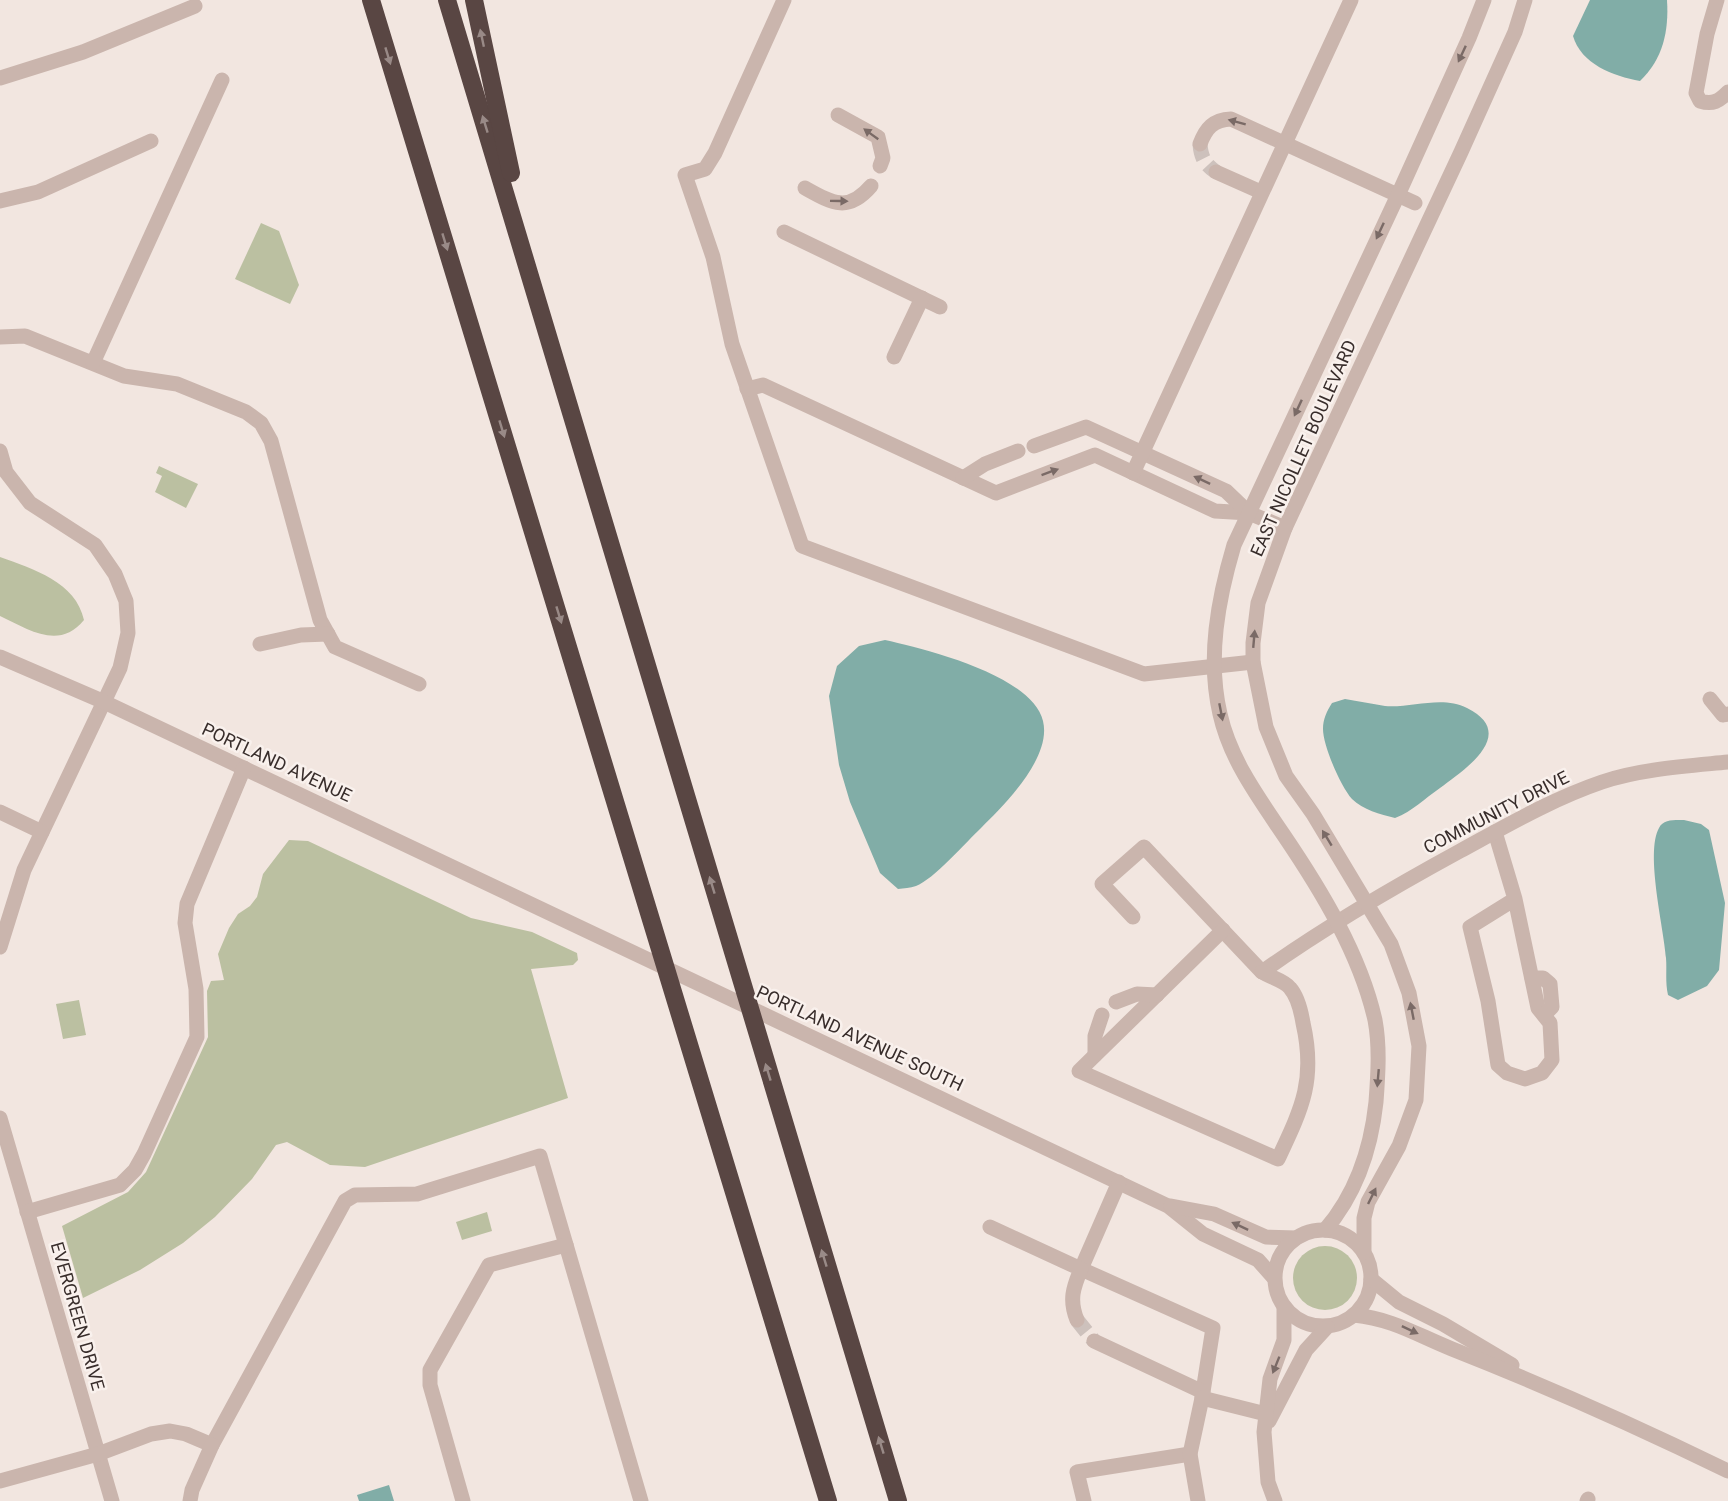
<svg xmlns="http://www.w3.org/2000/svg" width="1728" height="1501" font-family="Roboto,sans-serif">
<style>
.green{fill:#bbc0a1}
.water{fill:#81ada7}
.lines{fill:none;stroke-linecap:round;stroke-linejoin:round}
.minor-tunnel{stroke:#cdc1bc;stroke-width:15;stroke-dasharray:15 8;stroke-linecap:butt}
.minor{stroke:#cab5ad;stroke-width:15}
.highway{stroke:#594643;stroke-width:18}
.oneway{fill:#998a87}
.oneway2{fill:#7a6a66}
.labels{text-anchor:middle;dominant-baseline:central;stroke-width:5;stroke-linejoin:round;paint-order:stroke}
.street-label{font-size:18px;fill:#382d2b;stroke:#f9f1ed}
</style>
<rect width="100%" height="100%" fill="#f2e6e0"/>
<g class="green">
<path d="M261,223L279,231L299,285L290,304L235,279Z"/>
<path d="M159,466L198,484L186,508L155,492L162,476L156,473Z"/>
<path d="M0,557C33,569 76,582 84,620C59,651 28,629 0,616Z"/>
<path d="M289,840L308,841L471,918L532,932L577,953L578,960L573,965L531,969L568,1098L365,1167L330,1165L287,1142L276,1145L252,1179L215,1217L183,1243L140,1270L83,1298L62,1226L128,1192L146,1172L208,1037L207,991L211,981L224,980L218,954L229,928L238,914L250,906L257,897L263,874Z"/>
<path d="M79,1000L86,1035L63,1039L56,1004Z"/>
<path d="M487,1212L492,1231L462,1240L456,1222Z"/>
<circle cx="1325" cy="1278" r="32"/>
</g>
<g class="water">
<path d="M1590,0H1667C1669,31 1663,59 1640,81C1613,76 1581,64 1573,36Z"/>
<path d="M885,640C925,649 1032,675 1043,721C1052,758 1004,805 981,828C966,842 933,880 916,886C910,888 904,888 898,889L880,873L850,802L839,765L829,696L837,666L859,646Z"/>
<path d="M1345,699C1358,701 1372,704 1385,706C1412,708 1442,695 1467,708C1519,734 1464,770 1440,788C1424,799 1413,811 1395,818C1380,814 1363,810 1352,799C1341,787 1323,746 1323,729C1323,719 1327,711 1332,703Z"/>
<path d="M1684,820L1701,824L1709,830L1725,903L1719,970L1707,986L1678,1000L1668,995C1665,982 1667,970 1666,958C1664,928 1645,853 1659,828C1663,819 1675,820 1684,820Z"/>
<path d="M389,1485L394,1501H359L357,1495Z"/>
</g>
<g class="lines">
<g class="minor-tunnel">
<path d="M1200,144C1201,158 1205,164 1216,172"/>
<path d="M1077,1320L1094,1341"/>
</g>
<g class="minor">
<path d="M784,0L715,153L705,169L685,175L713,257L732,344L802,546L1144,674L1253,662"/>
<path d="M1717,0L1707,34L1696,93L1700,101C1713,105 1719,101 1728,92"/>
<path d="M0,78L83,52L195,6"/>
<path d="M838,115L878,137L883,158L880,166"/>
<path d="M1200,144C1206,128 1213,120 1231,119L1415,203"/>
<path d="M1216,172L1261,192"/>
<path d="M805,188C832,203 848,213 871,186"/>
<path d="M0,201L38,192L151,141"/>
<path d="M784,232L940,307"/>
<path d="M0,337L25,336L124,376L177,384L246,412L261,423L271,441L320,620L335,647L419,684"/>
<path d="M894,357L922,298"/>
<path d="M93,363L222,80"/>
<path d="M747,389L763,385L996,493L1095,455L1215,511L1249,513L1285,528"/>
<path d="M1034,446L1086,427L1226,491L1249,513"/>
<path d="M0,451L6,472L30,503L95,545L115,574L126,601L128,633L120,668L24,870L0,947"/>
<path d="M1133,473L1351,0"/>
<path d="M963,478L985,464L1018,451"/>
<path d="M260,644L301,635L328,634"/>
<path d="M0,657L102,701L1168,1206L1203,1234L1258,1260L1274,1278"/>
<path d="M1710,699L1723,715L1728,714"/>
<path d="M0,812L42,832"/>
<path d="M1495,832L1515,899L1538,1008L1550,1023L1552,1060L1542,1073L1525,1079L1507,1073L1498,1065L1488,1001L1470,927L1515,899"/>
<path d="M1133,917L1102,884L1144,847L1262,972C1325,927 1392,888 1460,851C1506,826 1552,799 1602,782C1640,769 1688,766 1728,762"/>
<path d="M1223,930L1079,1071L1278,1159C1302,1108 1316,1080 1303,1023C1301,1011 1298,997 1290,988C1285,981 1270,977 1262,972"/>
<path d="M1532,978H1543L1550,984L1552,1007L1544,1015"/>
<path d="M1116,1002L1137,994L1157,995"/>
<path d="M1095,1055V1036L1102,1015"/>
<path d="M0,1118L112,1501"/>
<path d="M1119,1182L1081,1269L1213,1328L1202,1398L1266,1414"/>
<path d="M1171,1206L1214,1214L1266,1237L1296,1238"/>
<path d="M27,1212L120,1185L135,1170L144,1154L197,1037L196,989L185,923L187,904L244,768"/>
<path d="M990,1227L1081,1269C1073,1288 1069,1300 1077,1320"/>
<circle cx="1323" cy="1278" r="48"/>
<path d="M1325,1230C1356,1194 1371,1149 1376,1102C1378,1075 1380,1047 1375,1020C1360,954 1321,890 1283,834C1258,797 1230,759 1220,714C1207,658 1218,599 1234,545L1398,195L1469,38L1484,0"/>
<path d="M1364,1252V1218L1368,1202L1399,1146L1416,1100L1419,1046L1409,993L1391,944L1313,814L1286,776L1266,727L1253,662V643L1258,603L1285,528L1461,152L1515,32L1525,0"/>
<path d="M1371,1279L1399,1302L1443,1324L1512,1365"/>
<path d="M1354,1315C1393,1319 1417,1335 1452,1349C1546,1386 1638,1427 1728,1471"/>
<path d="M1094,1341L1203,1392"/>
<path d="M1269,1421L1306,1350L1327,1327"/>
<path d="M0,1481L98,1454L151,1434L170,1431L186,1434L212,1445L345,1201L355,1195L417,1194L540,1156L641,1501"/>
<path d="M190,1501L192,1490L212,1445"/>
<path d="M463,1501L430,1385V1370L489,1265L566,1245"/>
<path d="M1084,1501L1077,1472L1190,1454"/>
<path d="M1198,1501L1190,1454L1202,1398"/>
<path d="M1275,1501L1268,1482L1264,1432L1270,1379L1284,1340V1308"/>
<path d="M1587,1501L1588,1499"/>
</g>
<g class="highway">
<path d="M371,0L828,1501"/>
<path d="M447,0L898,1501"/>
<path d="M474,0L511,173"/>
</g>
</g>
<defs><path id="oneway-solid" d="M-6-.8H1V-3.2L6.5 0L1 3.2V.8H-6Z" transform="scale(1.5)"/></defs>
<g class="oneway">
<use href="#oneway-solid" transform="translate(482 38) rotate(-102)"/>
<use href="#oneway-solid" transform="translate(388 56) rotate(73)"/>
<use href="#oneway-solid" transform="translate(485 124) rotate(-107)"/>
<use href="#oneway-solid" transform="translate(445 242) rotate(73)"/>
<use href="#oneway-solid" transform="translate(502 429) rotate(73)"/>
<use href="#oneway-solid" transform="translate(559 615) rotate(73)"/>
<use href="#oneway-solid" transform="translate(712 885) rotate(-107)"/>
<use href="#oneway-solid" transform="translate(768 1072) rotate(-107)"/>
<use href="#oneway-solid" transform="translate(824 1258) rotate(-107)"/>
<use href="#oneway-solid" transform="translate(881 1445) rotate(-107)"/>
</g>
<g class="oneway2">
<use href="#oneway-solid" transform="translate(1462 54) rotate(115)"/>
<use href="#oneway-solid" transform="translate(1237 122) rotate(-165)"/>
<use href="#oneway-solid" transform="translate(871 134) rotate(-144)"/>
<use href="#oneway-solid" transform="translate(839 201) rotate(1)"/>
<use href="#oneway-solid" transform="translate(1380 231) rotate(115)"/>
<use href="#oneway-solid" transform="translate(1298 408) rotate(115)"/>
<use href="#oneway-solid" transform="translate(1050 472) rotate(-20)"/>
<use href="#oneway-solid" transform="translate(1202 480) rotate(-155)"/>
<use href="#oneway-solid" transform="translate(1254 639) rotate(-85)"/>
<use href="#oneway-solid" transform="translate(1221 712) rotate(79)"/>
<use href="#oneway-solid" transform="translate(1327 838) rotate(-121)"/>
<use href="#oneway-solid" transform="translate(1412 1011) rotate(-101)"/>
<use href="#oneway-solid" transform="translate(1378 1078) rotate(95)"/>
<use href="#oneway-solid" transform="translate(1372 1196) rotate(-64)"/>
<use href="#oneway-solid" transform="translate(1240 1226) rotate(-155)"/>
<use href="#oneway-solid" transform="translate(1410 1330) rotate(25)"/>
<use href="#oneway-solid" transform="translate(1276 1365) rotate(112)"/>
</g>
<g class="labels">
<g class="street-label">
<text transform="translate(1303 448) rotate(-66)">EAST NICOLLET BOULEVARD</text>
<text transform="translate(277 762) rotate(25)">PORTLAND AVENUE</text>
<text transform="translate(1496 812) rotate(-27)">COMMUNITY DRIVE</text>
<text transform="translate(860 1038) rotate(25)">PORTLAND AVENUE SOUTH</text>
<text transform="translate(78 1316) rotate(74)">EVERGREEN DRIVE</text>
</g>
</g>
</svg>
